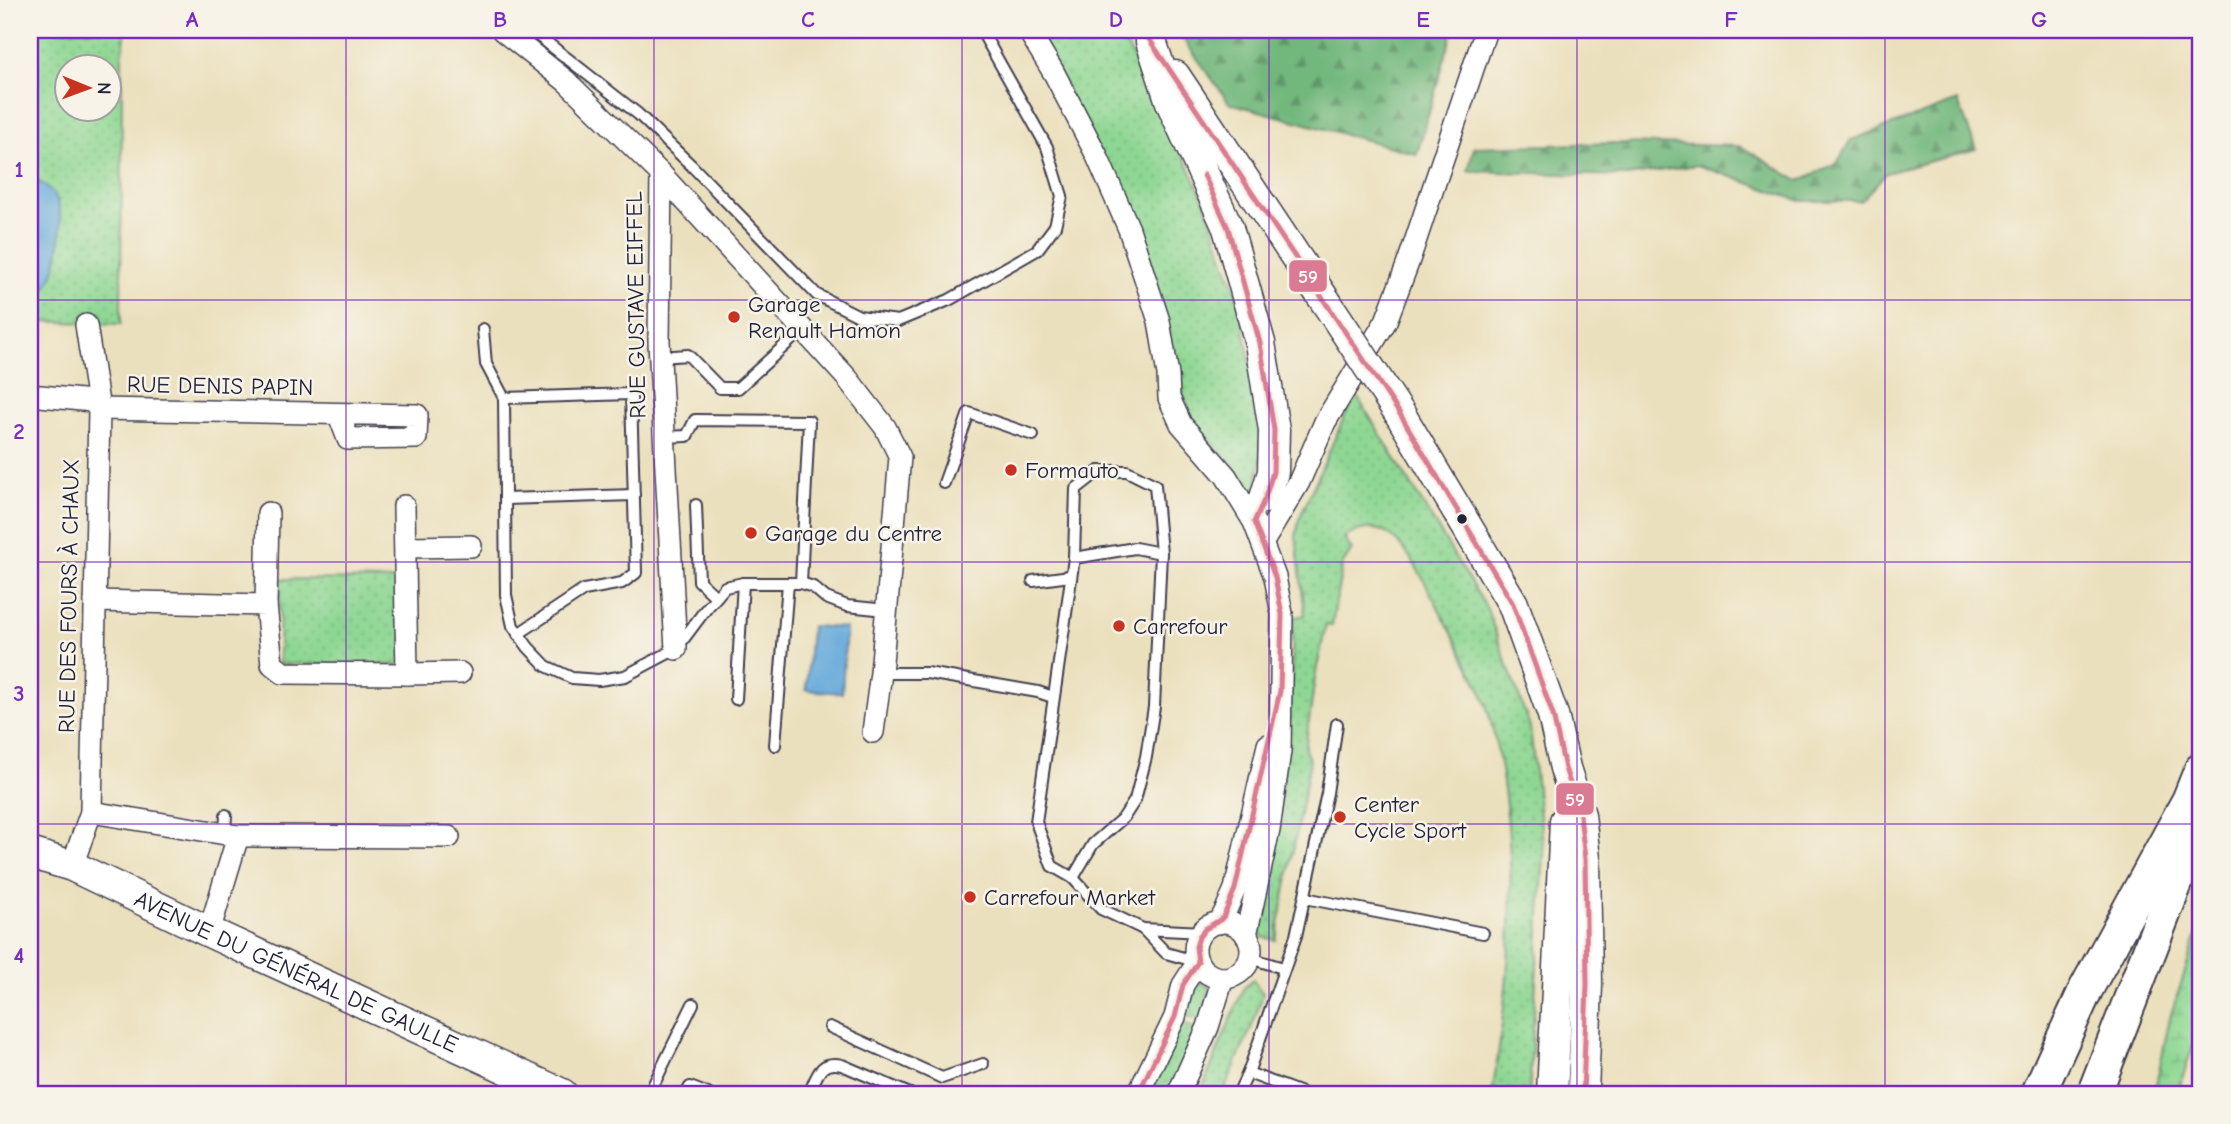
<svg xmlns="http://www.w3.org/2000/svg" width="2231" height="1124" font-family="'Comic Neue',sans-serif">
<style>
.green{fill:url(#green-dots);stroke:#587c67;stroke-width:2;fill-rule:evenodd}
.forest{fill:url(#forest-firs);stroke:#4a6d5c;stroke-width:2}
.wetland{fill:url(#wetland-marsh);stroke:#587c67;stroke-width:2}
.water{fill:#65a9da;stroke:#44668a;stroke-width:2}
.lines{fill:none;stroke-linecap:round;stroke-linejoin:round}
.lane-casing{stroke:#403e4e;stroke-width:14}
.street-casing{stroke:#403e4e;stroke-width:24}
.secondary-casing{stroke:#403e4e;stroke-width:33}
.primary-casing{stroke:#403e4e;stroke-width:37}
.lane{stroke:#fff;stroke-width:10}
.street{stroke:#fff;stroke-width:21}
.secondary{stroke:#fff;stroke-width:30}
.primary{stroke:#fff;stroke-width:33}
.secondary-bridge-casing{stroke:#403e4e;stroke-width:33;stroke-linecap:butt}
.secondary-bridge{stroke:#fff;stroke-width:30}
.bus-1-casing{stroke:#f7f3e8;stroke-width:10}
.bus-1{stroke:#da7b93;stroke-width:5}
.grid{fill:none;stroke:#7b2cbf;stroke-width:2;stroke-opacity:0.55}
.poi-dot{fill:#c8321e;stroke:#f7f3e8;stroke-width:2.5}
.bus-dot{fill:#22223b;stroke:#f7f3e8;stroke-width:2.5}
.labels{text-anchor:middle;dominant-baseline:central;stroke-width:5;stroke-linejoin:round;paint-order:stroke}
.poi-label{font-size:23px;fill:#22223b;stroke:#f7f3e8;text-anchor:start}
.street-label{font-size:23px;fill:#22223b;stroke:#f7f3e8}
.line-badge{stroke:#f7f3e8;stroke-width:2.5}
.badge-label{font-size:19px;text-anchor:middle;font-weight:bold;fill:#fff}
.neatline{fill:none;stroke:#7b2cbf;stroke-width:2.5}
.grid-label{font-size:23px;text-anchor:middle;font-weight:bold;fill:#7b2cbf}
</style>
<defs>
<pattern id="green-dots" width="8" height="8" patternUnits="userSpaceOnUse" patternTransform="scale(1.75)"><rect width="8" height="8" fill="#8ed793"/><path d="M2 2h.1M6 6h.1" fill="none" stroke="#7ab880" stroke-width="1.8" stroke-linecap="round"/></pattern>
<pattern id="forest-firs" width="22" height="20" patternUnits="userSpaceOnUse" patternTransform="scale(1.75)"><rect width="22" height="20" fill="#72b87d"/><path d="M5 1l3.5 6h-7zM16 11l3.5 6h-7z" fill="#5d9568"/></pattern>
<pattern id="wetland-marsh" width="20" height="14" patternUnits="userSpaceOnUse" patternTransform="scale(1.75)"><rect width="20" height="14" fill="#8ed793"/><path d="M1 5h8M5 5V1M11 12h8M15 12V8" fill="none" stroke="#7ab880"/></pattern>
</defs>
<rect width="100%" height="100%" fill="#f7f3e8"/>
<filter id="ink" filterUnits="userSpaceOnUse"><feTurbulence type="fractalNoise" baseFrequency=".0143" numOctaves="2"/><feDisplacementMap in="SourceGraphic" scale="14" xChannelSelector="R" yChannelSelector="G"/><feConvolveMatrix kernelMatrix="1 2 1 2 8 2 1 2 1" color-interpolation-filters="sRGB"/></filter>
<filter id="wash" filterUnits="userSpaceOnUse"><feTurbulence type="fractalNoise" baseFrequency=".00686" numOctaves="4" result="noise"/><feDisplacementMap in="SourceGraphic" scale="28" xChannelSelector="R" yChannelSelector="G"/><feGaussianBlur stdDeviation="1.57" result="paint"/><feColorMatrix in="noise" values="0 0 0 0 0 0 0 0 0 0 0 0 0 0 0 0 0 1.4 0 .05"/><feComposite in="paint" operator="in"/></filter>
<g filter="url(#wash)">
<rect width="100%" height="100%" fill="#ebe0bd"/>
<g class="green">
<path d="M30,30H126L122,58L121,324L30,321ZM66,66H108V108H66Z"/>
<path d="M1038,30H1118L1168,121L1203,198L1239,301L1264,439L1256,490L1247,489L1236,472L1191,422L1149,261Z"/>
<path d="M1355,393L1487,609L1530,727L1544,852L1529,1094H1492C1513,965 1523,831 1486,704C1482,690 1474,677 1468,665C1453,634 1437,605 1421,575C1403,545 1382,512 1344,538L1352,550L1342,565L1332,626L1326,625L1315,677L1305,750L1310,761L1276,940L1262,937L1257,919L1283,781L1292,674L1293,618L1305,615L1296,536L1299,519Z"/>
<path d="M280,579L404,580V665L279,664Z"/>
<path d="M1253,979L1263,994L1251,1029L1222,1094H1200L1243,989Z"/>
<path d="M1202,983L1210,987L1202,1021L1183,1014C1186,1002 1188,986 1202,983Z"/>
<path d="M1181,1023L1199,1030L1171,1094H1145Z"/>
</g>
<g class="forest">
<path d="M1177,30H1453L1417,154L1229,103Z"/>
<path d="M1958,101L1976,149L1886,173L1861,201H1800L1697,165L1627,176L1468,171L1474,147L1618,143L1740,146L1799,181L1837,163L1851,140Z"/>
</g>
<path class="wetland" d="M2201,922V1022L2177,1094H2154L2170,1018Z"/>
<g class="water">
<path d="M30,179C40,181 51,188 56,198C66,217 59,275 44,290C41,294 34,296 30,299Z"/>
<path d="M811,626L846,628L842,693L806,690Z"/>
</g>
</g>
<g filter="url(#ink)">
<g class="lines">
<g class="lane-casing">
<g id="lane">
<path d="M531,30L638,114L691,165L817,295L859,316L898,321L949,300L1037,250L1055,226L1062,196L1047,147L981,30"/>
<path d="M483,329L486,364L504,398L506,595L513,626L528,647L546,666L572,678L599,680L625,676L676,649L706,609L725,587L743,583H801L813,587L826,598L847,606L886,610"/>
<path d="M660,357L688,355L720,388H738L803,329"/>
<path d="M504,398L631,394L636,573L622,583L584,590L518,634"/>
<path d="M664,437L687,436L695,420L809,421L801,583"/>
<path d="M944,483L969,413L1033,435"/>
<path d="M505,499L634,495"/>
<path d="M696,505L699,581L716,597"/>
<path d="M1135,548L1161,553L1154,707L1146,757L1135,800L1124,817L1093,844L1073,878L1052,866L1036,822L1074,558Z"/>
<path d="M1074,558L1076,489L1099,471H1127L1155,485L1161,553"/>
<path d="M1033,581L1070,576"/>
<path d="M881,673H927L1038,692L1053,697"/>
<path d="M736,699L743,583"/>
<path d="M775,745L788,583"/>
<path d="M225,833L226,815"/>
<path d="M1073,878L1101,909L1143,929L1166,953L1198,962"/>
<path d="M1305,898L1483,933"/>
<path d="M1143,929L1203,932"/>
<path d="M1250,958L1283,968"/>
<path d="M830,1027L942,1078L983,1064"/>
<path d="M1248,1073L1304,1094"/>
<path d="M649,1094L693,1004"/>
<path d="M686,1094L690,1087L708,1094"/>
<path d="M809,1094C817,1076 819,1060 842,1065L910,1094"/>
<path d="M1238,1094L1248,1073L1296,936L1327,793L1337,724"/>
</g>
</g>
<g class="street-casing">
<g id="street">
<path d="M502,30L566,81L661,174L659,342L676,649"/>
<path d="M1028,30L1054,73L1096,154L1129,229L1159,321L1168,375L1169,398L1181,424L1226,476L1254,522L1275,577L1282,614L1280,751L1269,830L1246,935"/>
<path d="M661,174L847,378L885,427L900,457L881,673L873,732"/>
<path d="M30,395L92,401L99,409L417,415L416,438L348,439L339,415"/>
<path d="M1263,542L1299,482L1325,422L1386,321L1408,263L1486,30"/>
<path d="M406,547L471,546"/>
<path d="M95,601L266,605L272,664L283,673L407,674L404,506"/>
<path d="M266,605L268,513"/>
<path d="M407,674L460,673"/>
<path d="M91,812L238,836L209,932"/>
<path d="M238,836L449,837"/>
<path d="M72,866L91,812L99,409L86,325"/>
<circle cx="1223" cy="950" r="28"/>
<path d="M1219,923L1226,910L1235,889L1268,745"/>
<path d="M1138,1094L1175,1017L1183,985L1198,962"/>
<path d="M1178,1094L1208,1027L1223,978"/>
</g>
</g>
<g class="secondary-casing">
<g id="secondary">
<path d="M1151,41L1171,102L1228,228L1260,343L1274,430L1273,472L1265,498"/>
<path d="M1175,76L1326,302"/>
<path d="M1400,414L1513,604L1553,715L1565,768L1580,815L1585,859L1587,984L1583,1094"/>
<path id="s1" d="M30,853L72,866L209,932L562,1094"/>
<path d="M1552,1094L1565,821"/>
</g>
</g>
<g class="primary-casing">
<g id="primary">
<path d="M2038,1094L2086,989L2189,800L2201,770"/>
<path d="M2094,1094L2201,817"/>
</g>
</g>
<use href="#lane" class="lane"/>
<use href="#street" class="street"/>
<use href="#secondary" class="secondary"/>
<use href="#primary" class="primary"/>
<g class="secondary-bridge-casing">
<path id="secondary-bridge" d="M1326,302L1400,414"/>
</g>
<use href="#secondary-bridge" class="secondary-bridge"/>
<g class="bus-1-casing">
<g id="bus-1">
<path d="M1143,30L1400,414L1513,604L1553,715L1565,768L1580,815L1585,859L1587,984L1583,1094"/>
<path d="M1138,1094L1175,1017L1183,985L1198,962L1196,947L1199,937L1205,929L1223,918L1235,889L1280,691L1282,614L1275,577L1254,522L1265,498L1273,472L1274,430L1260,343L1228,228L1204,175"/>
</g>
</g>
<use href="#bus-1" class="bus-1"/>
</g>
</g>
<path class="grid" d="M346,30V1094M654,30V1094M962,30V1094M1269,30V1094M1577,30V1094M1885,30V1094M30,300H2201M30,562H2201M30,824H2201"/>
<g class="poi-dot">
<circle cx="734" cy="317" r="7"/>
<circle cx="1011" cy="470" r="7"/>
<circle cx="751" cy="533" r="7"/>
<circle cx="1119" cy="626" r="7"/>
<circle cx="1340" cy="817" r="7"/>
<circle cx="970" cy="897" r="7"/>
</g>
<circle class="bus-dot" cx="1462" cy="519" r="6"/>
<g class="labels">
<g class="poi-label">
<text x="748" y="304">Garage<tspan x="748" dy="26">Renault Hamon</tspan></text>
<text x="1025" y="470">Formauto</text>
<text x="765" y="533">Garage du Centre</text>
<text x="1133" y="626">Carrefour</text>
<text x="1354" y="804">Center<tspan x="1354" dy="26">Cycle Sport</tspan></text>
<text x="984" y="897">Carrefour Market</text>
</g>
<g class="street-label">
<text transform="translate(636 305) rotate(-91)">RUE GUSTAVE EIFFEL</text>
<text transform="translate(220 386) rotate(1)">RUE DENIS PAPIN</text>
<text transform="translate(69 596) rotate(-89)">RUE DES FOURS À CHAUX</text>
<text stroke="none"><textPath href="#s1" startOffset="292">AVENUE DU GÉNÉRAL DE GAULLE</textPath></text>
</g>
</g>
<g class="line-badge">
<rect x="1288" y="259" width="40" height="34" rx="7" fill="#da7b93"/>
<rect x="1555" y="782" width="40" height="34" rx="7" fill="#da7b93"/>
</g>
<g class="badge-label">
<text x="1308" y="283">59</text>
<text x="1575" y="806">59</text>
</g>
<rect width="2231" height="1124" fill="none" stroke="#f7f3e8" stroke-width="77"/>
<g transform="translate(88 88) rotate(91)"><circle r="33" fill="#f7f3e8" stroke="#a29fa3" stroke-width="2"/>
<path d="M0-5L12 26L0 18L-12 26Z" fill="#c8321e"/>
<text y="-10" font-size="19" font-weight="bold" text-anchor="middle" fill="#22223b">N</text>
</g>
<rect x="38" y="38" width="2154" height="1048" class="neatline"/>
<g class="grid-label">
<text x="192" y="27">A</text>
<text x="500" y="27">B</text>
<text x="808" y="27">C</text>
<text x="1116" y="27">D</text>
<text x="1423" y="27">E</text>
<text x="1731" y="27">F</text>
<text x="2039" y="27">G</text>
<text x="19" y="177">1</text>
<text x="19" y="439">2</text>
<text x="19" y="701">3</text>
<text x="19" y="963">4</text>
</g>
</svg>
